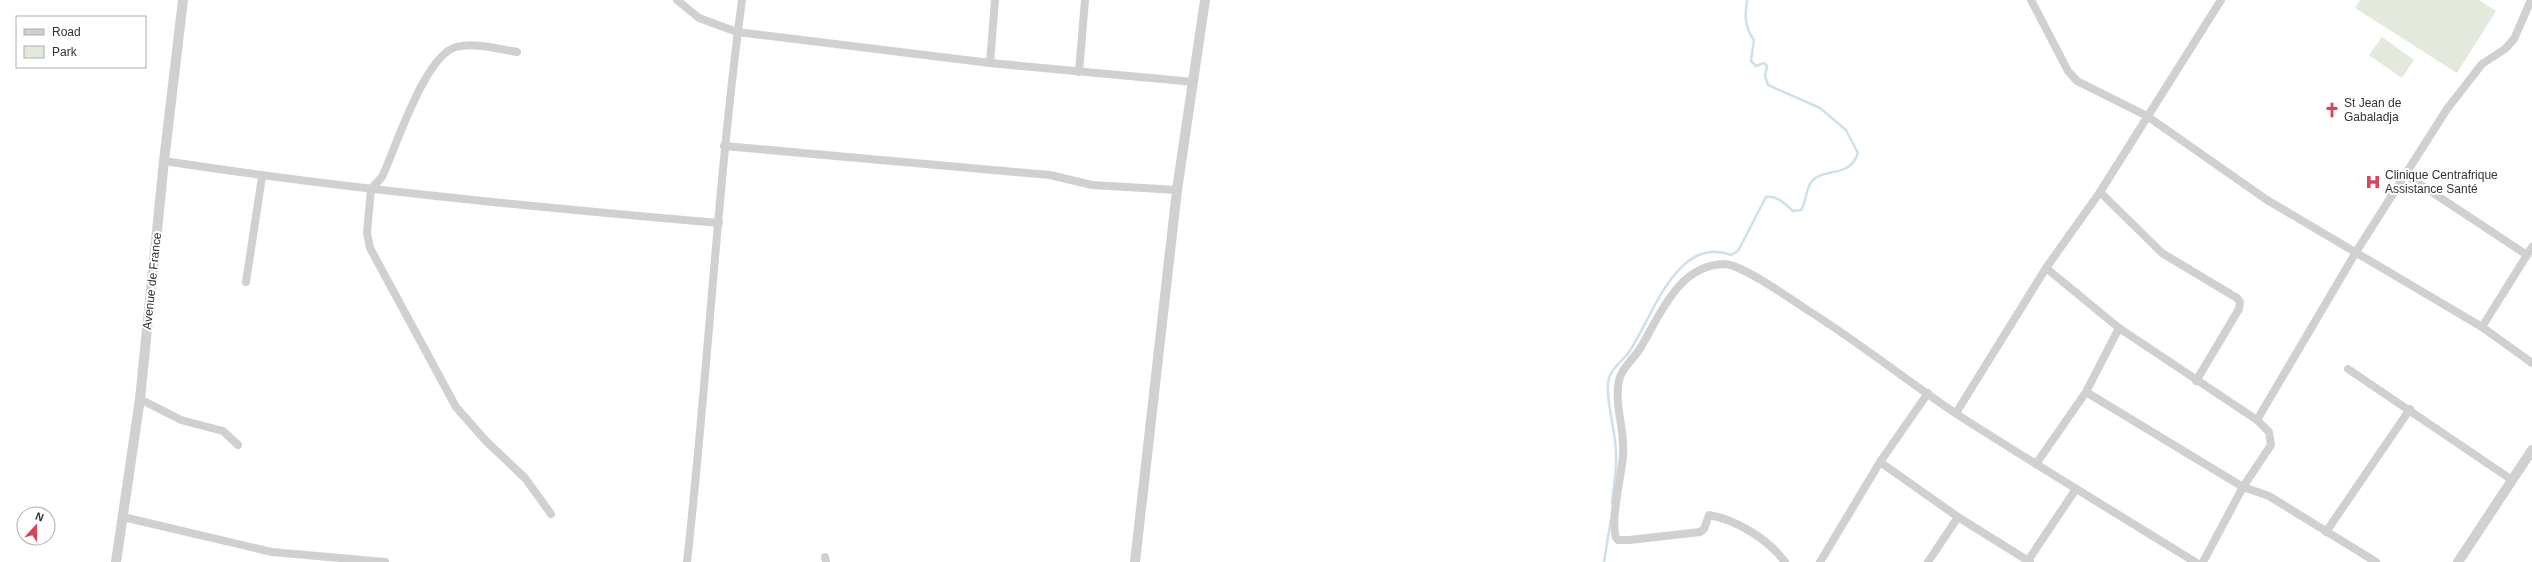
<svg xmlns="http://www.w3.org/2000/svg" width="2532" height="562" font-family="Arial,sans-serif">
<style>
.green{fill:#e3e9dc}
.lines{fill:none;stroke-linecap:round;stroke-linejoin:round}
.stream{stroke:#cee1ea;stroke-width:2.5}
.minor{stroke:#d0d0d0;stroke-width:8}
.tertiary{stroke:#d0d0d0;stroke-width:10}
.labels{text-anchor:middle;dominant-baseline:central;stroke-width:4;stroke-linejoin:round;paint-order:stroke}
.poi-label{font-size:12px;fill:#333;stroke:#fff;text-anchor:start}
.street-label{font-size:12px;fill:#333;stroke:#fff}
</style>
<rect width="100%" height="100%" fill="#fff"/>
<g class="green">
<path d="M2360,0H2479L2496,11L2457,73L2355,8Z"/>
<path d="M2382,37L2414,60L2402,78L2369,55Z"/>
</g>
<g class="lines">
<g class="stream">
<path d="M1612,504C1613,487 1617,470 1616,453C1616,433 1604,393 1609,378C1612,367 1623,361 1629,352C1652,319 1676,234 1731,255L1738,251L1766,197C1777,195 1785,204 1793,211L1801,210C1807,201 1805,189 1812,181C1825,167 1849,179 1858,153L1846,130L1820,108L1768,85L1765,76L1767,66L1764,63L1756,66L1751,61L1754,40C1744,26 1745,16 1747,0"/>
<path d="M1604,562L1611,519"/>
</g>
<g class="minor">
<path d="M677,0L699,18L737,32L990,63L1194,82"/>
<path d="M2031,0L2068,71L2077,81L2147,116L2267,200L2482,327L2532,363"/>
<path d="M517,52C498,49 475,42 456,47C425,55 396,147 382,177L371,189L367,233L370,248L456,407L486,441L525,478L551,514"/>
<path d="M990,63L995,0"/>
<path d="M1079,72L1085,0"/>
<path d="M724,146L1050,175L1092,185L1177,190"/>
<path d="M164,161C348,189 533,207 719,223"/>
<path d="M2406,175L2527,255"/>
<path d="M2100,192L2162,253L2237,298L2240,302L2239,309L2196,381"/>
<path d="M2046,268L2119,328L2257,420L2269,432L2271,445L2243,487L2203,562"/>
<path d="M246,282L262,177"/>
<path d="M2482,327L2532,247"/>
<path d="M2348,369L2512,480"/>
<path d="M2086,392L2243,487L2269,496L2376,562"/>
<path d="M140,399L181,420L223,431L238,445"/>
<path d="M1956,413L2046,268L2100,192L2221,0"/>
<path d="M2257,420L2356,252L2447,109L2482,64L2505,49L2514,39L2531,0"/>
<path d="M1880,462L1958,517L2030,562"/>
<path d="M2036,464L2086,392L2119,328"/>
<path d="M123,517L272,552L385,562"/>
<path d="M2326,532L2410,409"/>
<path d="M825,557L826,562"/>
<path d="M687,562C708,375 717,187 742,0"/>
<path d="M1785,562C1768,539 1737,520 1709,515L1704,529L1700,532L1629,540H1618L1616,538C1610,517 1622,476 1623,454C1625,428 1614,407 1619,380C1622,367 1635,358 1641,347C1661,313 1679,265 1724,264C1742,264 1792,300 1809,311C1860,343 1907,381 1958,415C2036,465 2116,513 2195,562"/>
<path d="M1820,562L1880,462L1928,393"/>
<path d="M1928,562L1958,517"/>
<path d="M2027,562L2076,489"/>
</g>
<g class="tertiary">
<path d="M116,562L140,399L164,161L183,0"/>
<path d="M1135,562L1177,190L1205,0"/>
<path d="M2458,562L2532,450"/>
</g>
</g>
<defs>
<g id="church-bare" transform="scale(1.2)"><path d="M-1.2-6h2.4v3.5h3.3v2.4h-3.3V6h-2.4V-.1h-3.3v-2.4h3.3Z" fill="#da445a" stroke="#fff" stroke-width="2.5" paint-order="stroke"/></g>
<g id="hospital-bare" transform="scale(1.2)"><path d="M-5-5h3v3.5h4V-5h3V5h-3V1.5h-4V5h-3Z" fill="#da445a" stroke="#fff" stroke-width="2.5" paint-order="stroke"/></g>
</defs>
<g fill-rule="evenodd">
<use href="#church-bare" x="2332" y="110"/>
<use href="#hospital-bare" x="2373" y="182"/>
</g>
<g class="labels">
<g class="poi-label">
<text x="2344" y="103">St Jean de<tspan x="2344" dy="14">Gabaladja</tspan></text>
<text x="2385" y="175">Clinique Centrafrique<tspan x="2385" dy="14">Assistance Santé</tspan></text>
</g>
<g class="street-label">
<text transform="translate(152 281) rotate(-84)">Avenue de France</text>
</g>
</g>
<rect x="16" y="16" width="130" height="52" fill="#ffffff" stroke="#adadad"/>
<rect x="24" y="29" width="20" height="6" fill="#d0d0d0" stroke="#adadad"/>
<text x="52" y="36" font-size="12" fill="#333333">Road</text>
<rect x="24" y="46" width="20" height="12" fill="#e3e9dc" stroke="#adadad"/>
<text x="52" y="56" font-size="12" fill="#333333">Park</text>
<g transform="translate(36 526) rotate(21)"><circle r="19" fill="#ffffff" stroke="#adadad"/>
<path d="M0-3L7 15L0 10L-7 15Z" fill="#da445a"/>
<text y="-6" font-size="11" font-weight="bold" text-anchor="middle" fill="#333333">N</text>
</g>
</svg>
